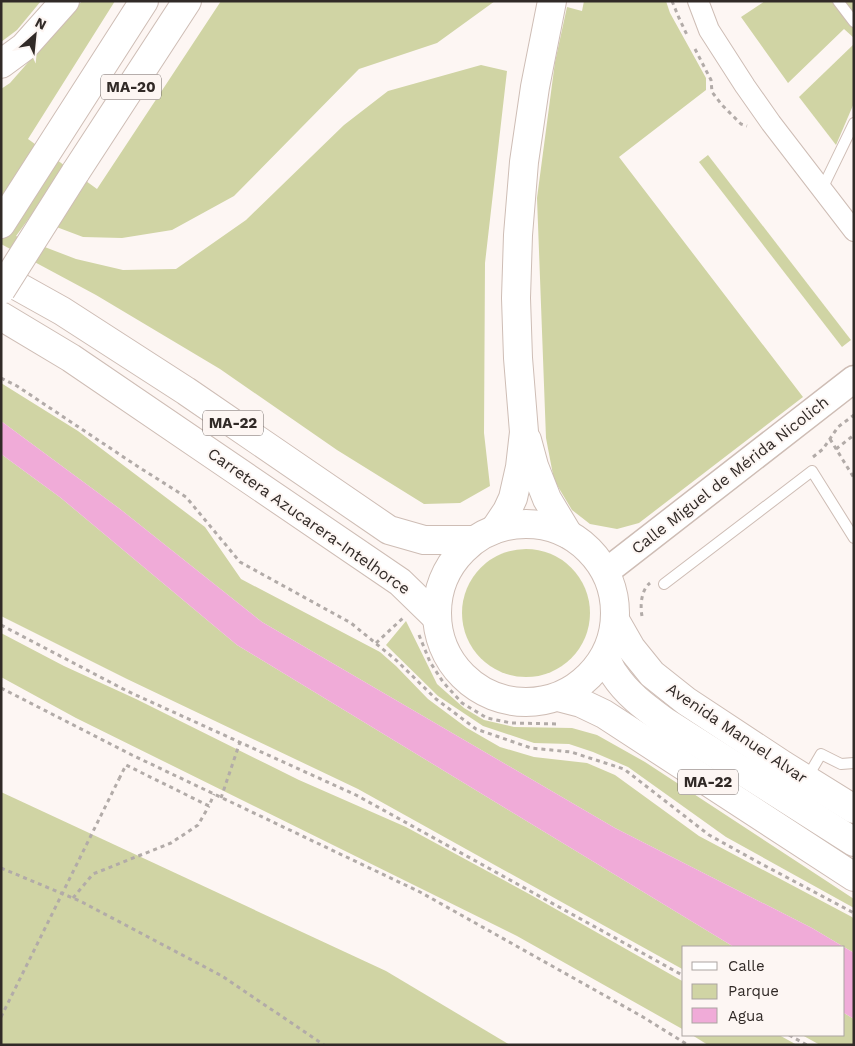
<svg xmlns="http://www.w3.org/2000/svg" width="855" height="1046" font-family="'Work Sans',sans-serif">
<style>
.green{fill:#d0d4a4}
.water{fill:#f0abd8}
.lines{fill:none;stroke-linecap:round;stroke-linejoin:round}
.service-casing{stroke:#cebdb5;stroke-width:12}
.minor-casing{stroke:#cebdb5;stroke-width:22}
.tertiary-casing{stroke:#cebdb5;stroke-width:29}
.primary-casing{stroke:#cebdb5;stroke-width:30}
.motorway-casing{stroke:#cebdb5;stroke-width:30}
.path{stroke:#b2aba8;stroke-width:3;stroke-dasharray:4 4;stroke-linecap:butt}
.service{stroke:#fff;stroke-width:10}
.minor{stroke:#fff;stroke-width:20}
.tertiary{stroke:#fff;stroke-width:26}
.primary{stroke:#fff;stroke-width:28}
.motorway{stroke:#fff;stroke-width:28}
.motorway-bridge-casing{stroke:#cebdb5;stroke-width:30;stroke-linecap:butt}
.path-bridge{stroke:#b2aba8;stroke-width:3;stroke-dasharray:4 4;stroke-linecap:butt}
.motorway-bridge{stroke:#fff;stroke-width:28}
.labels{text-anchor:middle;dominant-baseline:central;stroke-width:4;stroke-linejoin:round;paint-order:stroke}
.shield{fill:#fdf6f3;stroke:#6e6764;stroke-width:1}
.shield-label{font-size:15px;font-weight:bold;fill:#312a27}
.street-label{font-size:16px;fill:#312a27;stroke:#fdf6f3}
</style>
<rect width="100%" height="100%" fill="#fdf6f3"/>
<g class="green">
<path d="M1,1H41L17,30L1,42Z"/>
<path d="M82,1H115L28,139L97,189L221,1H495L437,43L359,69L234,196L172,230L122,238L83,237L30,217L16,236L76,259L123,270L176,269L246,220L344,125L388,91L481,65L507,71L485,263L484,433L490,486L460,503L424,504L337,450L220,369L96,295L1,244V89L10,83Z"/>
<path d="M584,1H666L670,13L706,78V90L619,157L803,397L639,523L617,529L590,524L572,510L554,480L546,438L537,198L555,62L567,7L582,11Z"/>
<path d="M765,1H854V38L844,29L788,83L741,17Z"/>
<path d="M854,44V103L836,145L799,97Z"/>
<path d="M708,155L851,340L842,347L699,162Z"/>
<path d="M1,383L78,431L205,527L241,579L380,652L396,666L428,699L467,728L500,747L534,757L587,763L615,775L699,836L852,917L854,919V953L812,928L615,828L262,622L120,509L1,421Z"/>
<path d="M1,454L61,498L237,645L734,947H684V970L358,789L127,679L1,616Z"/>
<circle cx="526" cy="613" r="64"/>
<path d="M406,621L437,684L464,708L484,720L514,727L572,728L597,735L645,762L854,899V908L726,837L628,767L593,752L569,744L534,743L483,726L438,696L386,645Z"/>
<path d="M1,633L64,666L136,699L299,780L406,827L531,895L684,982V1030L517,936L76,718L1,677Z"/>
<path d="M1,792L386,971L510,1045H1Z"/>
<path d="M844,1013L854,1019V1045H820L802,1035H844Z"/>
<path d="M692,1035H779L797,1045H708Z"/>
</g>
<path class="water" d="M1,421L120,509L262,622L615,828L812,928L854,953V1019L844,1013V947H734L237,645L61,498L1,454Z"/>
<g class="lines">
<g class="service-casing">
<g id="service">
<path d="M838,1L854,22"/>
<path d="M822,189L854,123"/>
<path d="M664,584L812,471L854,538"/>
<path d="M807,778L821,754L841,764L854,763"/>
</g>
</g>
<g class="minor-casing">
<path id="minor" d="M698,1L709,30L745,86L771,123L854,231"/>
</g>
<g class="tertiary-casing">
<path id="tertiary" d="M607,571L854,379"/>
</g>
<g class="primary-casing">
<g id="primary">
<path d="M1,277L62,311L186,391L389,530L424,540H473"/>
<path d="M1,316L71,358L400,582L436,617"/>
<circle cx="526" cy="613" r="89"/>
<path d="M615,620L631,648L652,674L686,701L783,765L854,809"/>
<path d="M605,656C608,662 610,669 614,674C627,694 645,707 664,721L854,842"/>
<path d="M558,697L581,703L604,714L854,877"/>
</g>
</g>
<g class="motorway-casing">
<g id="motorway">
<path d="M1,64L24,47L65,1"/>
<path d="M75,173L187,1"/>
<path d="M1,224L144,1"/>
<path d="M527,440L534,466L547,499L568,534"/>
<path d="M495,529L507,511L513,498L520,467L524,432L518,358L516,298L518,235L524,162L535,87L552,1"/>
</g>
</g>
<g class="path">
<path d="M672,1L679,18L687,35"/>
<path d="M695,49L711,80L712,92L722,105L741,124L747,126"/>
<path d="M1,378L17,386L137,466L186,497L240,562L351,623L396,660L436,699L476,729L531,748L571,752L624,769L709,835L756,861L854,913"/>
<path d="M830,439L854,478"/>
<path d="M836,449L854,435"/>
<path d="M813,457L823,449L838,427L854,415"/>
<path d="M642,616C640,606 641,590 650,583"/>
<path d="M1,625L127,691L356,795L684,976"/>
<path d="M419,635L430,662L443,682L462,703L487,718L511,723L560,724"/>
<path d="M376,643L403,618"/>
<path d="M1,688L132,755L420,892L643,1017L688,1045"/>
<path d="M119,779L126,765L209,806L214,794"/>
<path d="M221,798L240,742"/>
<path d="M1,868L80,901L222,976L324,1045"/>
<path d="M73,898L93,874L171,843L198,825L209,806"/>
<path d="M789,1035L807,1045"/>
</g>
<use href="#service" class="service"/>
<use href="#minor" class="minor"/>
<use href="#tertiary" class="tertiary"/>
<use href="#primary" class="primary"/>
<use href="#motorway" class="motorway"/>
<g class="motorway-bridge-casing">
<path id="motorway-bridge" d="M1,290L75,173"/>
</g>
<path class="path-bridge" d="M1,1017L119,779"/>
<use href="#motorway-bridge" class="motorway-bridge"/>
</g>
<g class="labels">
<g class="shield">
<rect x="101" y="74.5" width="60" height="25" rx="4"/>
<rect x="203" y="410.5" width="60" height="25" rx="4"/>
<rect x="678" y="769.5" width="60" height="25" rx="4"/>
</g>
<g class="shield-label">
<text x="131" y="87">MA-20</text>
<text x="233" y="423">MA-22</text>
<text x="708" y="782">MA-22</text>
</g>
<g class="street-label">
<text transform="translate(730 475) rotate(-38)">Calle Miguel de Mérida Nicolich</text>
<text transform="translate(309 521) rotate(35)">Carretera Azucarera-Intelhorce</text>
<text transform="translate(737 733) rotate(34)">Avenida Manuel Alvar</text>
</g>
</g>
<rect width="855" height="1046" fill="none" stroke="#312a27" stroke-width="5"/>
<rect x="682" y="946" width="162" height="90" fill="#fdf6f3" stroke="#aba4a1"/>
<rect x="692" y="962" width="25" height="8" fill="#ffffff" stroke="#aba4a1"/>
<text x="728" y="971" font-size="15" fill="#312a27">Calle</text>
<rect x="692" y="984" width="25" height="15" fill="#d0d4a4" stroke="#aba4a1"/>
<text x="728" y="996" font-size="15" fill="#312a27">Parque</text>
<rect x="692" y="1008" width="25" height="15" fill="#f0abd8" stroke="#aba4a1"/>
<text x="728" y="1021" font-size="15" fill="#312a27">Agua</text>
<g transform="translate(35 35) rotate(27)" stroke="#fdf6f3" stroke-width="4" paint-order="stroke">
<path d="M0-4L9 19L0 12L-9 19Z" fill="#312a27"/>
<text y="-8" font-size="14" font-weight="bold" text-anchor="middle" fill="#312a27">N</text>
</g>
</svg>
